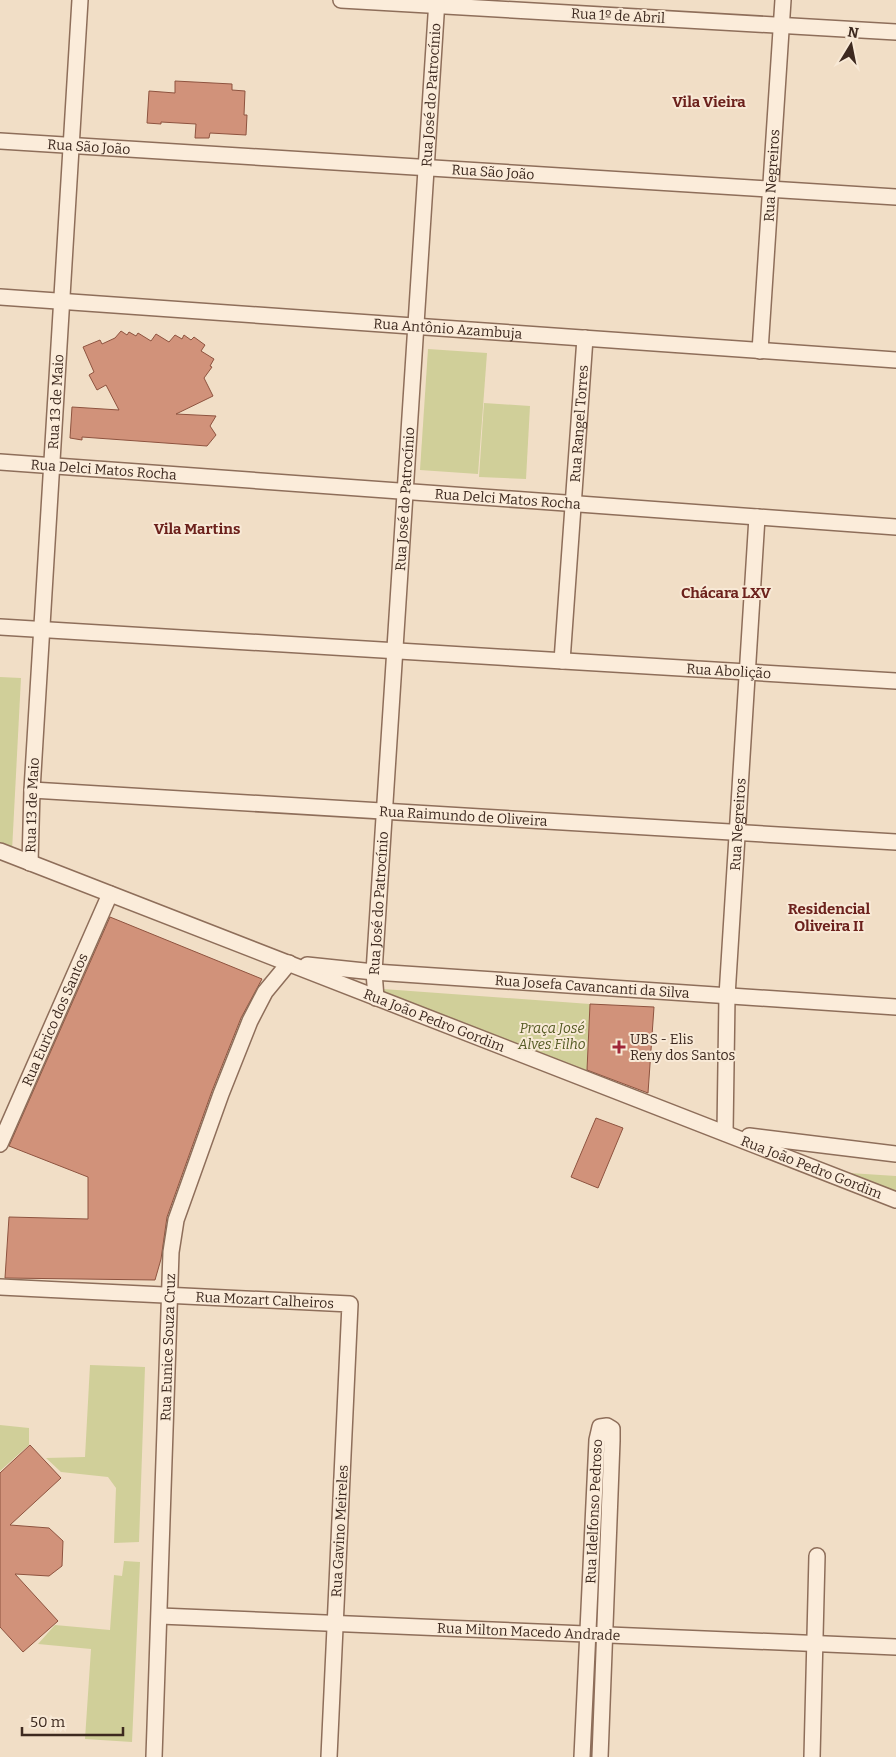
<svg xmlns="http://www.w3.org/2000/svg" width="896" height="1757" font-family="Bitter,serif">
<style>
.green{fill:#d0cf99}
.building{fill:#d1927a;stroke:#8e533f}
.lines{fill:none;stroke-linecap:round;stroke-linejoin:round}
.minor-casing{stroke:#8e6e5a;stroke-width:18}
.minor{stroke:#fbecda;stroke-width:15}
.poi-dot{fill:#a02739;stroke:#f8e9d6;stroke-width:2}
.labels{text-anchor:middle;dominant-baseline:central;stroke-width:4;stroke-linejoin:round;paint-order:stroke}
.street-label{font-size:14px;fill:#3d291f;stroke:#f8e9d6}
.park-label{font-size:14px;font-style:italic;fill:#555b24;stroke:#f8e9d6}
.poi-label{font-size:14px;fill:#3d291f;stroke:#f8e9d6;text-anchor:start}
.neighbourhood-label{font-size:15px;font-weight:bold;fill:#6c211c;stroke:#f8e9d6}
</style>
<rect width="100%" height="100%" fill="#f1dec6"/>
<g class="green">
<path d="M428,349L487,353L478,474L420,470Z"/>
<path d="M484,403L530,406L526,479L479,477Z"/>
<path d="M0,677L21,678L12,851L0,854Z"/>
<path d="M383,989L590,1004L586,1087L381,1007Z"/>
<path d="M834,1172L896,1176V1205L828,1183L826,1175Z"/>
<path d="M90,1365L145,1367L139,1542L114,1543L116,1488L108,1477L61,1472L46,1458L85,1457Z"/>
<path d="M0,1425L29,1428V1445L0,1471Z"/>
<path d="M124,1561L140,1562L132,1742L85,1739L91,1649L38,1644L55,1625L110,1630L114,1575L122,1576Z"/>
</g>
<g class="building">
<path d="M175,81L232,84V90L245,91L244,115H247L246,135L210,133L209,138H195L196,124L161,122V124L147,123L149,91L175,93Z"/>
<path d="M121,331L127,335L129,332L136,336L138,333L151,341L156,334L169,342L175,335L182,339L184,335L191,340L194,337L205,345L201,351L214,359L210,366L212,367L204,378L213,396L176,414L216,416L210,426L216,435L207,446L82,437V440L70,438L72,407L119,410L106,385L97,390L89,375L94,372L83,347L100,340L102,344L115,338Z"/>
<path d="M110,917L262,979L241,1018L212,1091L167,1217L161,1259L155,1280L5,1278L9,1217L88,1219V1177L9,1146Z"/>
<path d="M590,1004L654,1007L648,1093L587,1070Z"/>
<path d="M596,1118L623,1128L598,1188L571,1177Z"/>
<path d="M30,1445L61,1478L10,1525L49,1528L63,1541L62,1566L49,1576L15,1574L58,1621L23,1652L0,1627V1473Z"/>
</g>
<g class="lines">
<g class="minor-casing">
<g id="minor">
<path d="M341,0L896,32"/>
<path id="s1" d="M0,141L896,197"/>
<path id="s2" d="M0,297L896,360"/>
<path id="s3" d="M760,351L783,0"/>
<path id="s4" d="M0,462L896,527"/>
<path id="s5" d="M0,627L896,681"/>
<path id="s6" d="M562,661L585,338"/>
<path id="s7" d="M32,790L896,842"/>
<path id="s8" d="M0,851L896,1200"/>
<path id="s9" d="M30,863L32,790L80,0"/>
<path id="s10" d="M307,965L374,972L896,1007"/>
<path id="s11" d="M376,998L374,972L437,0"/>
<path id="s12" d="M725,1133L727,996L757,517"/>
<path d="M749,1136L896,1154"/>
<path id="s13" d="M0,1144L110,894"/>
<path id="s14" d="M0,1287L350,1304L329,1757"/>
<path id="s15" d="M160,1616L896,1647"/>
<path id="s16" d="M154,1757L171,1252L176,1220L221,1094L250,1021L265,992L289,963"/>
<path id="s17" d="M582,1757L597,1440L600,1427L607,1426L612,1429V1441L600,1757"/>
<path d="M812,1757L817,1556"/>
</g>
</g>
<use href="#minor" class="minor"/>
</g>
<path class="poi-dot" d="M616.5 1039.5h5v5h5v5h-5v5h-5v-5h-5v-5h5z"/>
<g class="labels">
<g class="street-label">
<text transform="translate(618 16) rotate(3)">Rua 1º de Abril</text>
<text stroke="none"><textPath href="#s11" startOffset="905">Rua José do Patrocínio</textPath></text>
<text stroke="none"><textPath href="#s1" startOffset="89">Rua São João</textPath></text>
<text stroke="none"><textPath href="#s1" startOffset="494">Rua São João</textPath></text>
<text stroke="none"><textPath href="#s3" startOffset="176">Rua Negreiros</textPath></text>
<text stroke="none"><textPath href="#s2" startOffset="449">Rua Antônio Azambuja</textPath></text>
<text stroke="none"><textPath href="#s9" startOffset="462">Rua 13 de Maio</textPath></text>
<text stroke="none"><textPath href="#s6" startOffset="238">Rua Rangel Torres</textPath></text>
<text stroke="none"><textPath href="#s4" startOffset="104">Rua Delci Matos Rocha</textPath></text>
<text stroke="none"><textPath href="#s11" startOffset="500">Rua José do Patrocínio</textPath></text>
<text stroke="none"><textPath href="#s4" startOffset="509">Rua Delci Matos Rocha</textPath></text>
<text stroke="none"><textPath href="#s5" startOffset="730">Rua Abolição</textPath></text>
<text stroke="none"><textPath href="#s9" startOffset="58">Rua 13 de Maio</textPath></text>
<text stroke="none"><textPath href="#s7" startOffset="432">Rua Raimundo de Oliveira</textPath></text>
<text stroke="none"><textPath href="#s12" startOffset="309">Rua Negreiros</textPath></text>
<text stroke="none"><textPath href="#s11" startOffset="95">Rua José do Patrocínio</textPath></text>
<text stroke="none"><textPath href="#s10" startOffset="286">Rua Josefa Cavancanti da Silva</textPath></text>
<text stroke="none"><textPath href="#s13" startOffset="136">Rua Eurico dos Santos</textPath></text>
<text stroke="none"><textPath href="#s8" startOffset="466">Rua João Pedro Gordim</textPath></text>
<text stroke="none"><textPath href="#s8" startOffset="871">Rua João Pedro Gordim</textPath></text>
<text stroke="none"><textPath href="#s14" startOffset="265">Rua Mozart Calheiros</textPath></text>
<text stroke="none"><textPath href="#s16" startOffset="410">Rua Eunice Souza Cruz</textPath></text>
<text stroke="none"><textPath href="#s17" startOffset="246">Rua Idelfonso Pedroso</textPath></text>
<text transform="translate(340 1531) rotate(-87)">Rua Gavino Meireles</text>
<text stroke="none"><textPath href="#s15" startOffset="369">Rua Milton Macedo Andrade</textPath></text>
</g>
<g class="park-label">
<text x="552" y="1028">Praça José<tspan x="552" dy="16">Alves Filho</tspan></text>
</g>
<g class="poi-label">
<text x="630" y="1039">UBS - Elis<tspan x="630" dy="16">Reny dos Santos</tspan></text>
</g>
<g class="neighbourhood-label">
<text x="709" y="102">Vila Vieira</text>
<text x="197" y="529">Vila Martins</text>
<text x="726" y="593">Chácara LXV</text>
<text x="829" y="909">Residencial<tspan x="829" dy="17">Oliveira II</tspan></text>
</g>
</g>
<g transform="translate(851 45) rotate(10)" stroke="#f8e9d6" stroke-width="4" paint-order="stroke">
<path d="M0-4L9 19L0 12L-9 19Z" fill="#3d291f"/>
<text y="-8" font-size="14" font-weight="bold" text-anchor="middle" fill="#3d291f">N</text>
</g>
<path d="M22 1727v8h101v-8" fill="none" stroke="#3d291f" stroke-width="2.5"/>
<text x="30" y="1727" font-size="15" fill="#3d291f" stroke="#f8e9d6" stroke-width="4" paint-order="stroke">50 m</text>
</svg>
